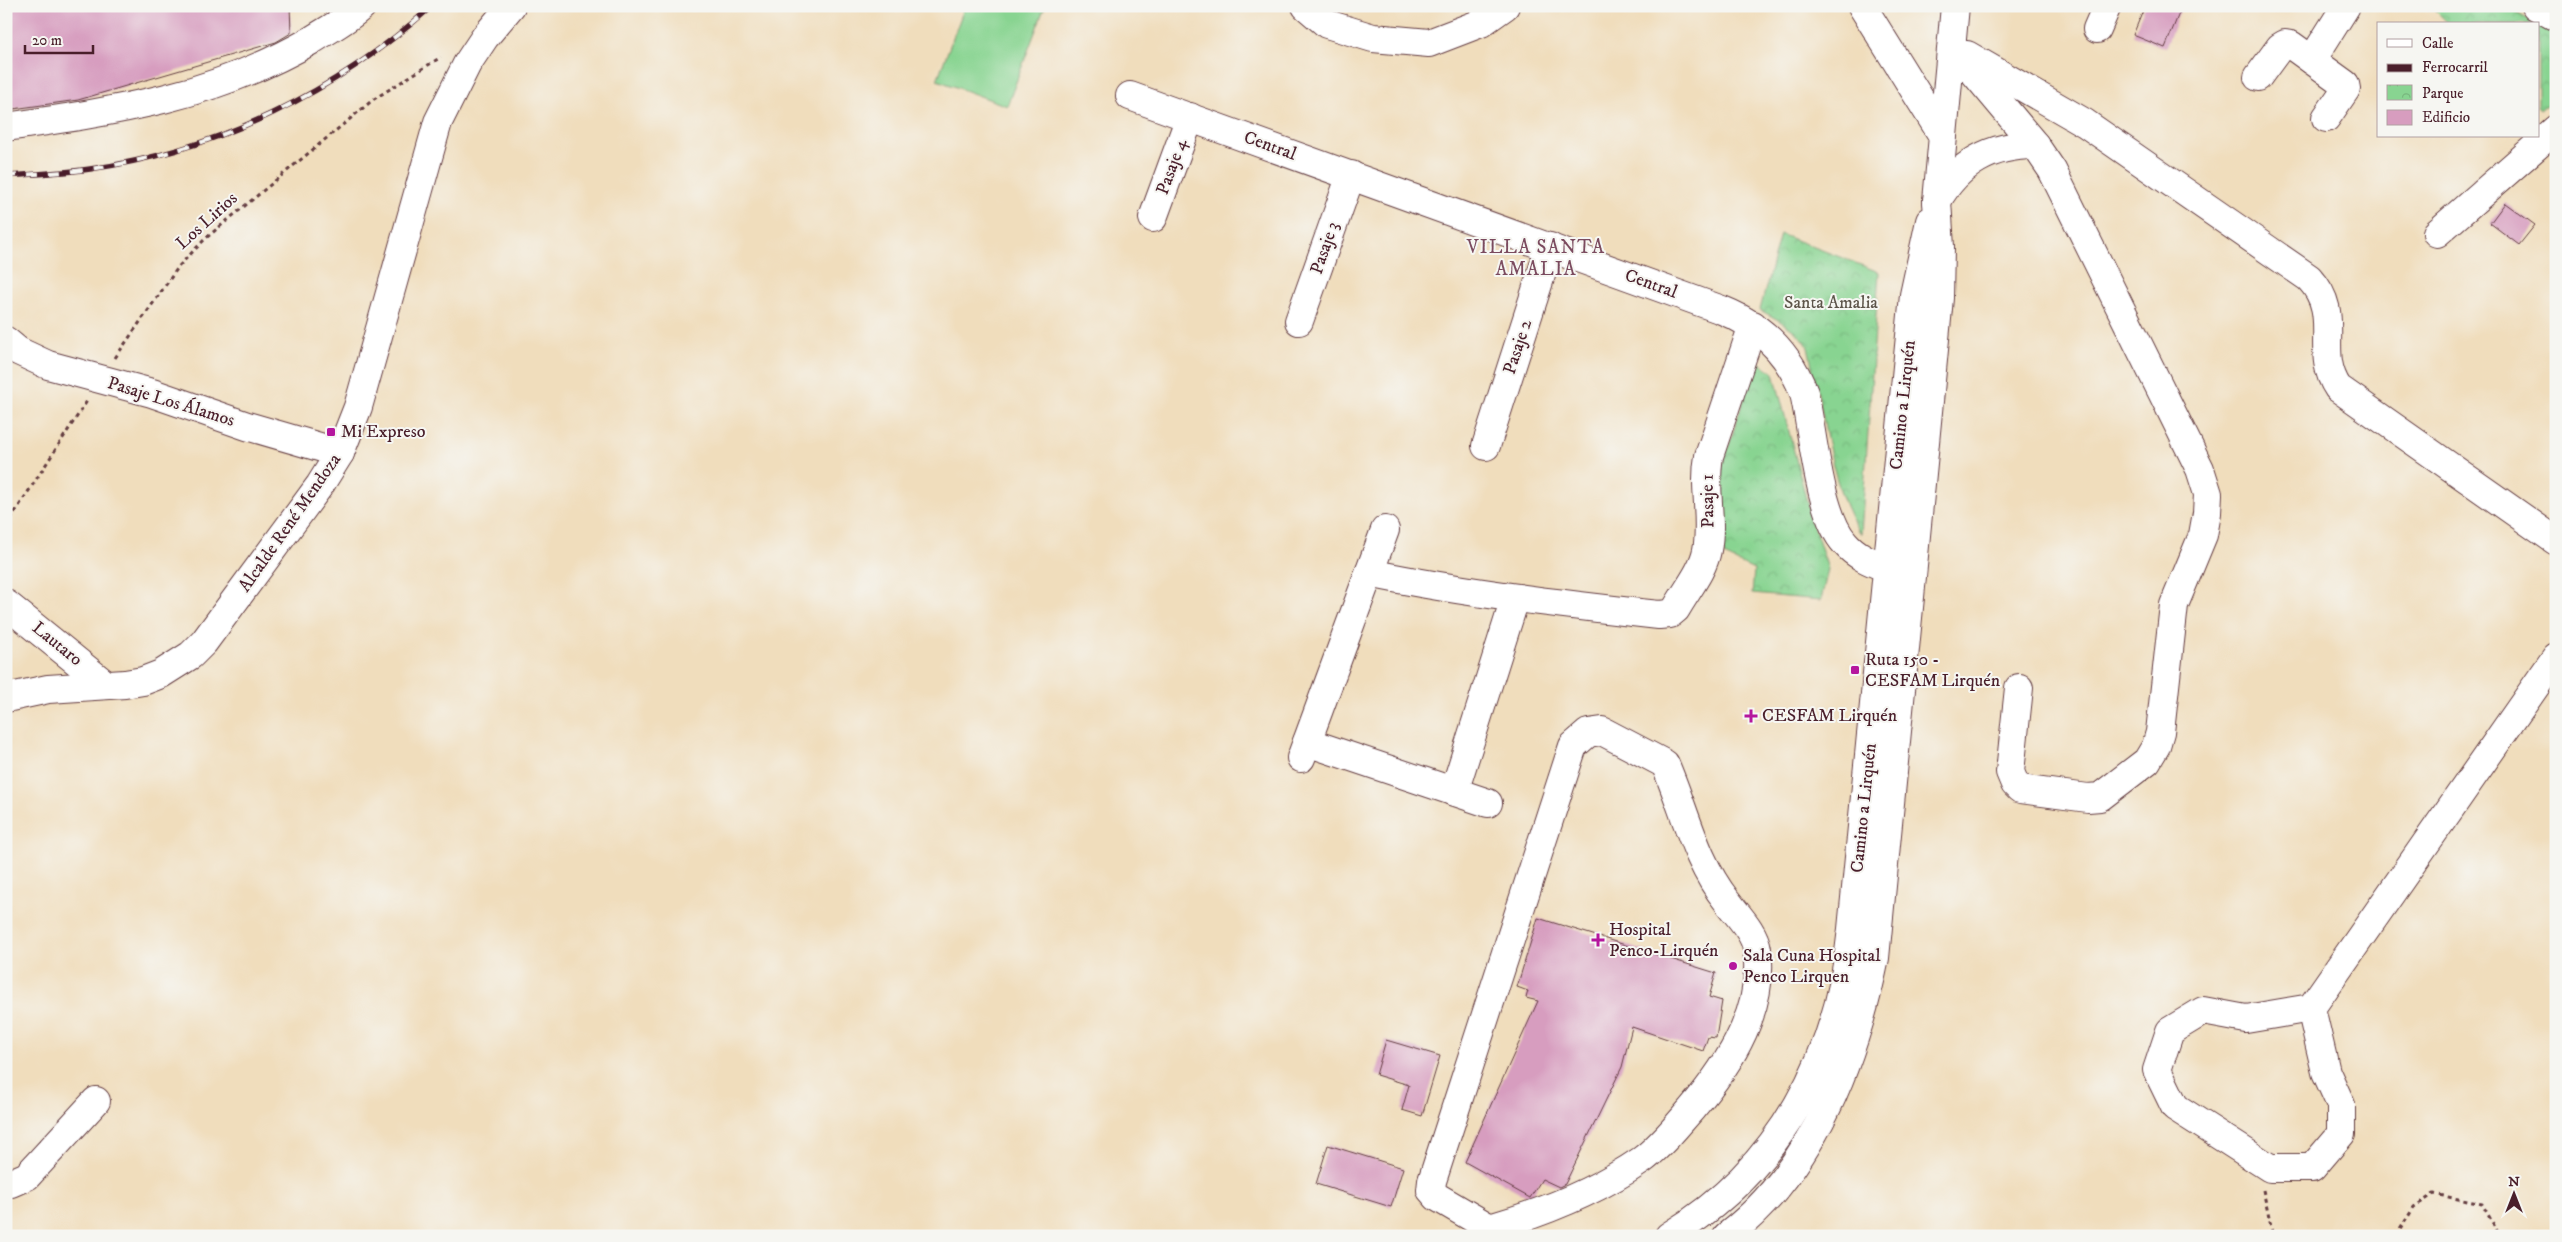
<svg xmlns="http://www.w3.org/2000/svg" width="2562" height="1242" font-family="'IM FELL DW Pica',serif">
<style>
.park{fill:url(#park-crowns);stroke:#697a5e}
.pitch{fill:#88d491;stroke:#697a5e}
.building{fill:#d79dbf}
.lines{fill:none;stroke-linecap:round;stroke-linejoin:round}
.minor-casing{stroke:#633c41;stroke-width:30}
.major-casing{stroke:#633c41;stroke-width:30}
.path{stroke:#633c41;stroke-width:3;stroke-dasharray:4 4;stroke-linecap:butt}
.minor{stroke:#fff;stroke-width:28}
.major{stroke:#fff;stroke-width:28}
.rail-casing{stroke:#4a1f2b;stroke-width:5.5}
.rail{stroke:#f6f6f2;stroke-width:4;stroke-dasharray:11;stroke-linecap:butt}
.poi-dot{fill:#b5179e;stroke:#f6f6f2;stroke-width:2}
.labels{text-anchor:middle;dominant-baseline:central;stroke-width:4;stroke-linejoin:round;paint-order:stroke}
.street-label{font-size:18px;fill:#4a1f2b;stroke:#f6f6f2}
.park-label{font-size:18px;fill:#5d554a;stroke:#f6f6f2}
.poi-label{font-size:18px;fill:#4a1f2b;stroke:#f6f6f2;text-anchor:start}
.neighbourhood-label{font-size:19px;letter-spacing:1px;fill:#7b4b5f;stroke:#f6f6f2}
</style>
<defs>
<pattern id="park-crowns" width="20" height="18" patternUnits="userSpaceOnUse" patternTransform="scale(1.25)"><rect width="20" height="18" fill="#88d491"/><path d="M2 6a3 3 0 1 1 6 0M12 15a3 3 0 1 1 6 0" fill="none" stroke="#77b67d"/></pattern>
</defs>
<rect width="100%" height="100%" fill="#f6f6f2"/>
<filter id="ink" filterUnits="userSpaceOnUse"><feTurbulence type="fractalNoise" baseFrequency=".02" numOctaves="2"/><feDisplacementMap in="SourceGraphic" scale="10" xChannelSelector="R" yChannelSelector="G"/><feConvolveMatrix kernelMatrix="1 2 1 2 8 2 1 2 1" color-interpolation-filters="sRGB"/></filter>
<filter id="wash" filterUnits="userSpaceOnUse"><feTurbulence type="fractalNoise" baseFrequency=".0096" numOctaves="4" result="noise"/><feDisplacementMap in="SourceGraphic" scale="20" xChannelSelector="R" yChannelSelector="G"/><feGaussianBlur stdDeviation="1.12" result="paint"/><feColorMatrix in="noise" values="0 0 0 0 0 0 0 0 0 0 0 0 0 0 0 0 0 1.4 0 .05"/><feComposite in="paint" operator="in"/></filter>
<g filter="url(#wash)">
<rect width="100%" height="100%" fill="#f0ddbc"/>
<g class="park">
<path d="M2431,6H2506L2535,24H2449Z"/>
<path d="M2538,26L2556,36V98L2541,110L2538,107Z"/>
<path d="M1780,234L1879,272L1861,534C1831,491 1827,424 1813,373C1811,364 1810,347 1804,340C1792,327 1775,318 1760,310Z"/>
<path d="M1756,360L1774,373L1810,514L1828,569L1821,600L1752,594L1754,570L1724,556L1719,493L1722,467Z"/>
</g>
<path class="pitch" d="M965,6H1045L1007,106L937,80Z"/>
<g id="blocks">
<g class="building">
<path d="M6,6H290L291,33L276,42L78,100L6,110Z"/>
<path d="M2145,6H2182L2165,48L2133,35Z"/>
<path d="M2505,203L2535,225L2519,245L2490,223Z"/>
<path d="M1538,918L1716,973L1709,997L1722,1001L1716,1038L1708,1037L1703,1051L1632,1027L1622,1067L1565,1184L1559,1187L1542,1179L1530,1198L1465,1162L1538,1001L1526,998L1528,991L1517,987Z"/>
<path d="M1386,1040L1440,1056L1422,1116L1402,1110L1409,1085L1376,1075Z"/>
<path d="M1328,1145L1403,1168L1391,1207L1316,1184Z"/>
</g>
</g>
</g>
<g filter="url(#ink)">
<use href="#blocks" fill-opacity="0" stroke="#633c41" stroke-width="1"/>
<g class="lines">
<g class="minor-casing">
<g id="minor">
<path d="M1306,6L1327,24L1373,38L1429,43L1481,23L1505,6"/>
<path d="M1862,6L1943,136"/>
<path d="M2536,6L2556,17"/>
<path d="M2097,29L2107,6"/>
<path d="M1952,46L2035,145L2052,170L2200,469L2208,494L2207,513L2203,535L2174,605L2160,732L2156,746L2147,761L2100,797L2088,798L2020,789L2015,784L2010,772L2019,688"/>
<path d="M1967,55L2085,123L2309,278C2344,315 2313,351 2338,388L2556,541"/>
<path d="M2312,60L2346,6"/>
<path d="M2258,77L2280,47L2285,44L2291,45L2345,84L2346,89L2326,118"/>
<path d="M1130,96L1722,310C1762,326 1789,353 1804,393C1813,432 1819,515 1845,543C1856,556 1871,562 1887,568"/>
<path d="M6,127C116,111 214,97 312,40C329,29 347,20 362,6"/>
<path d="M1937,201C1959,163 1991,145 2035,145"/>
<path d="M1153,218L1190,117"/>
<path d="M2437,233L2556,129"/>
<path d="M1299,321L1351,175"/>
<path d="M6,341L18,351L48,365L152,393L247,426L340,453"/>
<path d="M1486,446L1550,247"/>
<path d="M1369,573C1465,593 1561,604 1659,615L1670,614L1676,609C1686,591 1703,571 1707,550C1713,519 1703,488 1709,456L1753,325"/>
<path d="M6,604L106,685"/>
<path d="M6,698L48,689L125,684L143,681L161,674L191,655L204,642L320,485L340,453L358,407L438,122L467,64L485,37L511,6"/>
<path d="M1307,742L1488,803"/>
<path d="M1301,758L1385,530"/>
<path d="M1454,792L1515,599"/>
<path d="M2311,1008L2326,1072L2341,1105V1134L2312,1168H2270L2175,1107L2157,1070L2170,1031L2203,1011L2246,1019L2311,1008L2556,657"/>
<path d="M6,1183H11L27,1176L96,1101"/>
<path d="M1490,1228C1542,1213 1597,1191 1642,1160C1657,1149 1670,1134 1682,1120C1723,1074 1766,1014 1757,949C1754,931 1737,915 1727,901C1695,861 1685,810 1665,764L1602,731L1588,733L1573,746L1432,1181L1431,1190L1437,1197L1490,1228L1493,1236"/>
</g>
</g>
<g class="major-casing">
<g id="major">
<path d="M1669,1236C1781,1168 1839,1057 1852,929L1914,295L1930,221"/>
<path d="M1727,1236C1813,1170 1854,1060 1875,958L1939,298L1940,247L1937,201L1955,6"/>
</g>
</g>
<g class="path">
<path d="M115,358L179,266L206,238L374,99L441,57"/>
<path d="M6,526L87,401"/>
<path d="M2263,1190L2273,1236"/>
<path d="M2396,1236L2414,1207L2434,1194L2482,1204L2500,1236"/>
</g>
<use href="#minor" class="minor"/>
<use href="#major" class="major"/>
<g class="rail-casing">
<path id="rail" d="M6,176C34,174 62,173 90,169C217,151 336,92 432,6"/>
</g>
<use href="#rail" class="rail"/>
</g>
</g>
<g class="poi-dot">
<rect x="326" y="427" width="10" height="10" rx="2.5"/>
<rect x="1850" y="665" width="10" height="10" rx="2.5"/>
<path d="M1748.5 708.5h5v5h5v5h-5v5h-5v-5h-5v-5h5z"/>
<path d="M1595.5 932.5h5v5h5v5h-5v5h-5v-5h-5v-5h5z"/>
<circle cx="1733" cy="966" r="5"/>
</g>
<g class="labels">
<g class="street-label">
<text transform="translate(1270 146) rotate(20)">Central</text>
<text transform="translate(1172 167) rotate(-70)">Pasaje 4</text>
<text transform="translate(207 221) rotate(-42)">Los Lirios</text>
<text transform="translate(1325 248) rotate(-71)">Pasaje 3</text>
<text transform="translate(1651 284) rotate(20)">Central</text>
<text transform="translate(1518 347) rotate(-72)">Pasaje 2</text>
<text transform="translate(171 402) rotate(17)">Pasaje Los Álamos</text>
<text transform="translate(1903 405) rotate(-84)">Camino a Lirquén</text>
<text transform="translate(1708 501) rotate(-91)">Pasaje 1</text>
<text transform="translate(290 523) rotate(-55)">Alcalde René Mendoza</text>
<text transform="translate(57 644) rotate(39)">Lautaro</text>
<text transform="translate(1864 808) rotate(-84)">Camino a Lirquén</text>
</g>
<g class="park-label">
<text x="1831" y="303">Santa Amalia</text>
</g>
<g class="poi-label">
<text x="341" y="432">Mi Expreso</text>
<text x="1865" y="660">Ruta 150 -<tspan x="1865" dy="21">CESFAM Lirquén</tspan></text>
<text x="1762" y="716">CESFAM Lirquén</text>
<text x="1609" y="930">Hospital<tspan x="1609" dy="21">Penco-Lirquén</tspan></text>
<text x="1743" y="956">Sala Cuna Hospital<tspan x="1743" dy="21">Penco Lirquen</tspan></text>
</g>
<g class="neighbourhood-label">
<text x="1536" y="247">VILLA SANTA<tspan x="1536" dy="22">AMALIA</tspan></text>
</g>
</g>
<rect width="2562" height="1242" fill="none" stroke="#f6f6f2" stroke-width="25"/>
<rect x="2377" y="22" width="162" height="115" fill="#f6f6f2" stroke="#b1a0a2"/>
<rect x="2387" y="39" width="25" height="8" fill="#ffffff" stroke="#b1a0a2"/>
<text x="2422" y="48" font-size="15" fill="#4a1f2b">Calle</text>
<rect x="2387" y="64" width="25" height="8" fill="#4a1f2b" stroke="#b1a0a2"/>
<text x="2422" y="72" font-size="15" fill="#4a1f2b">Ferrocarril</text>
<rect x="2387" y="85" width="25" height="15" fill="url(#park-crowns)" stroke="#b1a0a2"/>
<text x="2422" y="98" font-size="15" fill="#4a1f2b">Parque</text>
<rect x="2387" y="110" width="25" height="15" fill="#d79dbf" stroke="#b1a0a2"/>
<text x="2422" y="122" font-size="15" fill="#4a1f2b">Edificio</text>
<g transform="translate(2514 1194)" stroke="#f6f6f2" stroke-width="4" paint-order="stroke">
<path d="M0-4L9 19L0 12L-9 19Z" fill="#4a1f2b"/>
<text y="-8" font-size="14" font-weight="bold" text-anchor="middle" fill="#4a1f2b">N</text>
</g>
<path d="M25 45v8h68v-8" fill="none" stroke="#4a1f2b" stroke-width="2.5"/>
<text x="32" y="45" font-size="15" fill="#4a1f2b" stroke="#f6f6f2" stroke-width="4" paint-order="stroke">20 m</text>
</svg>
